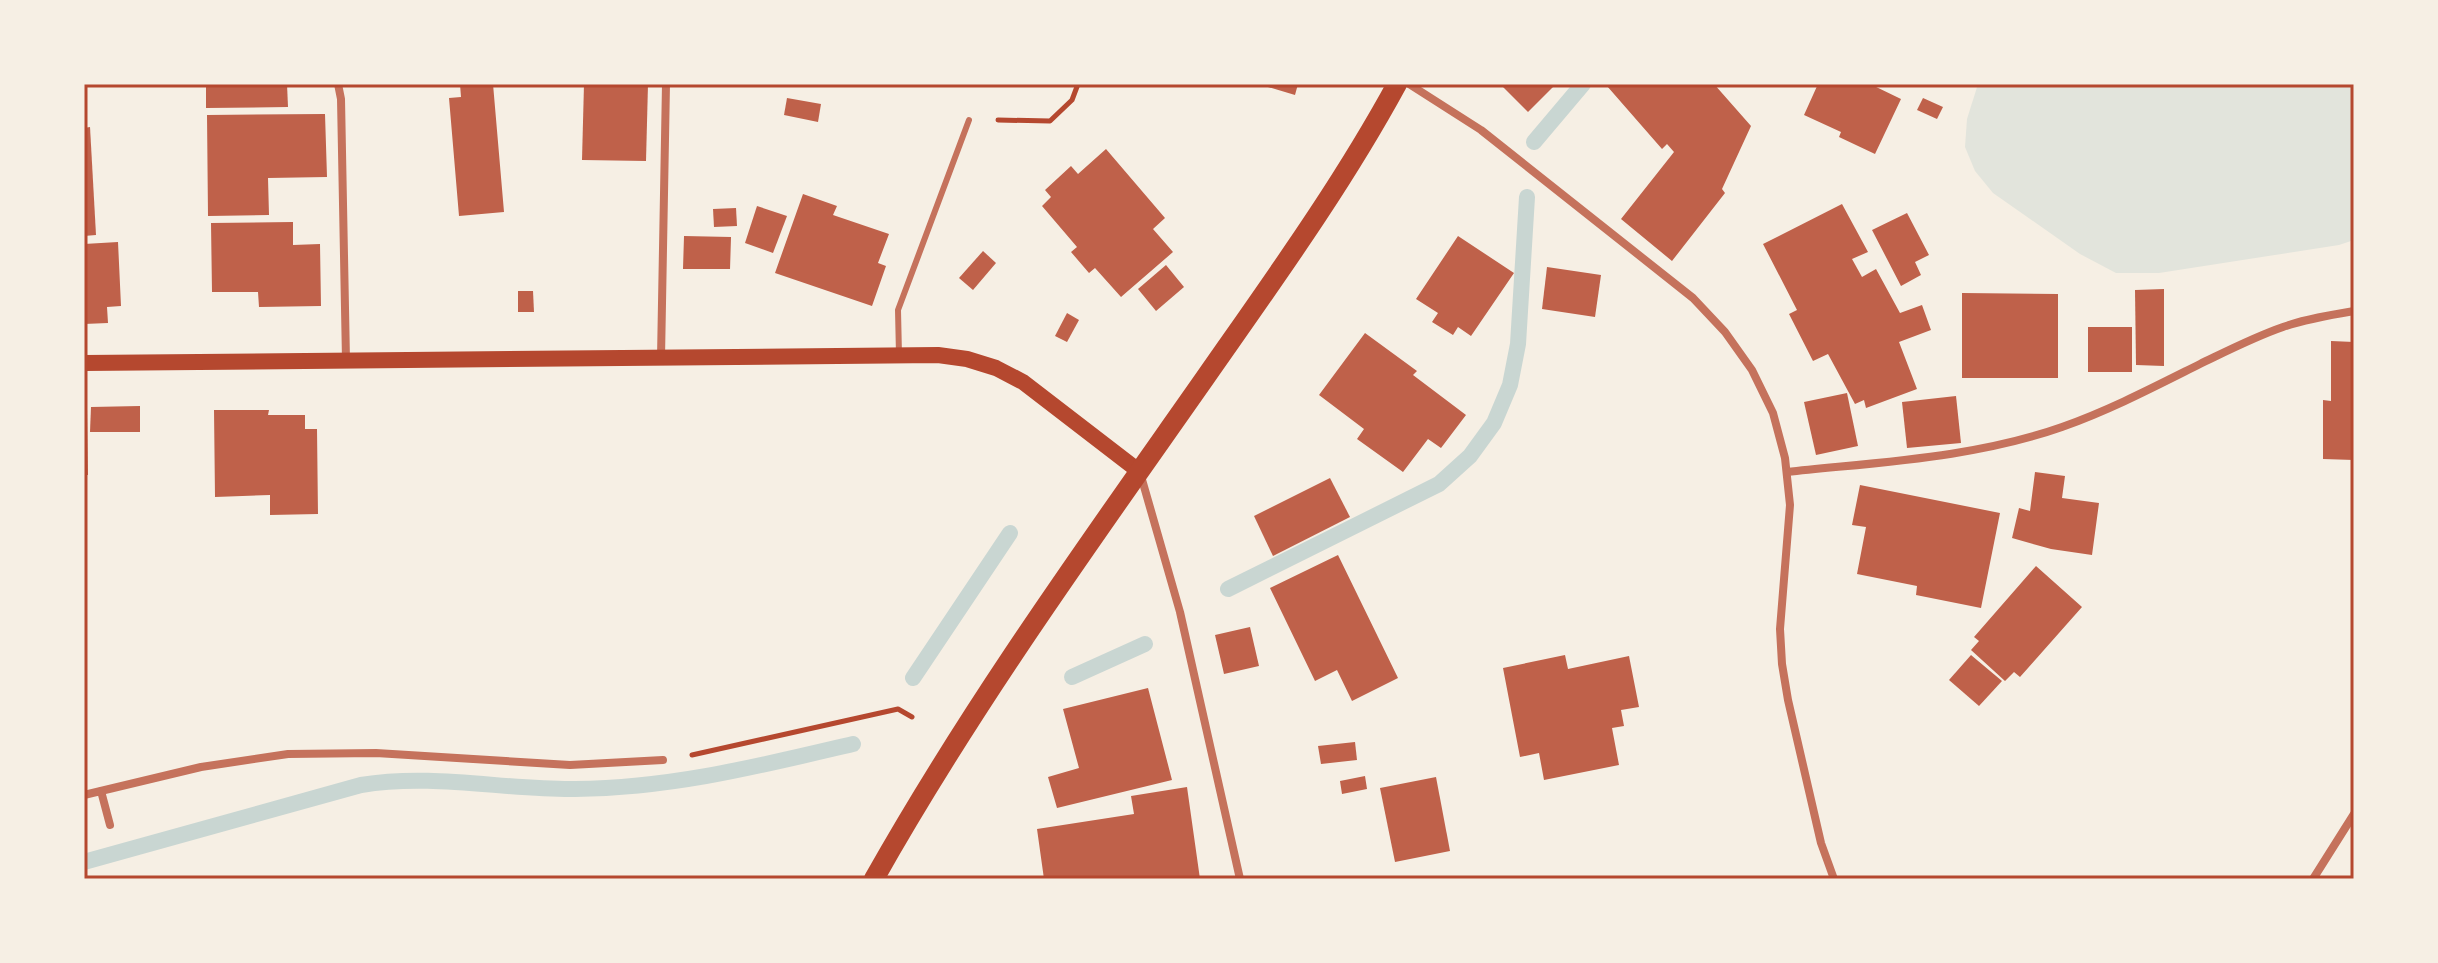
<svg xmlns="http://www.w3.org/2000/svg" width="2438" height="963" font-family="'Archivo Narrow',sans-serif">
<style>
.green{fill:#e2e4dc}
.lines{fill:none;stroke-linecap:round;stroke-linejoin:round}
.stream{stroke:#c9d6d2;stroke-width:16}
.building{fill:#bf614a}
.path{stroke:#b5482f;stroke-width:5}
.service{stroke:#c5725c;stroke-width:6}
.minor{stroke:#c5725c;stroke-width:8}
.secondary{stroke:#b5482f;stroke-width:16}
.primary{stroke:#b5482f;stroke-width:20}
.neatline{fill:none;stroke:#b5482f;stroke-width:3}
</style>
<rect width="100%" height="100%" fill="#f6efe4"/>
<path class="green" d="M1978,84H2354V240L2339,245L2159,273H2116L2080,254L1993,193L1975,171L1965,147L1967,119Z"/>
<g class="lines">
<g class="stream">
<path d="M1534,142L1583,84"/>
<path d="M1228,589L1439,484L1470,456L1494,423L1510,385L1518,344L1527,197"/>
<path d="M1072,677L1145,644"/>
<path d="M913,678L1010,533"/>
<path d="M84,862L361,785C433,773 504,790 575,789C673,788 759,766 853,744"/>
</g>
</g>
<g class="building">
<path d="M206,84H287L288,107L206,108Z"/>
<path d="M460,84H493L504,212L459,216L449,98L461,97Z"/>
<path d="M584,84H648L646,161L582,160Z"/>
<path d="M1258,84H1298L1295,95Z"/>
<path d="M1500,84H1556L1528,112Z"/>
<path d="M1609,84H1714L1751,126L1722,189L1725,193L1672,261L1621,219L1674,152L1667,144L1662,149L1607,86Z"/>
<path d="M1818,84H1870L1901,99L1875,154L1839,137L1841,132L1804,115Z"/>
<path d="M787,98L821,104L818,122L784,115Z"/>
<path d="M1923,98L1943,107L1937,119L1917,110Z"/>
<path d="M325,114L327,177L268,178L269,215L208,216L207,115Z"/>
<path d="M90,127L96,235L84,236V128Z"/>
<path d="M1106,149L1165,218L1153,229L1173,252L1121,297L1095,268L1089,273L1071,252L1077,247L1042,206L1051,197L1045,190L1071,166L1078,174Z"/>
<path d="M803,194L837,206L833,215L889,234L878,263L886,266L872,306L775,273Z"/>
<path d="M1842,204L1868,252L1852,259L1862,277L1876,269L1900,313L1922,305L1931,330L1899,342L1917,389L1866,408L1864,400L1855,404L1828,354L1813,361L1789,314L1797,310L1763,244Z"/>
<path d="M757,206L787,216L773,253L745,243Z"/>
<path d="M736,208L737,226L714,227L713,209Z"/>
<path d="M1907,213L1929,255L1915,262L1921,275L1901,286L1872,230Z"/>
<path d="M293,222V245L320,244L321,306L259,307L258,292H212L211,223Z"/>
<path d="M684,236L731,237L730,269H683Z"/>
<path d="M1458,236L1514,273L1471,336L1458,327L1453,335L1432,322L1438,313L1416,299Z"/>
<path d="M118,242L121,306L107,307L108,323L84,324V244Z"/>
<path d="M983,251L996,263L973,290L959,278Z"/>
<path d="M1166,265L1184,287L1156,311L1138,289Z"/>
<path d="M1547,267L1601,275L1595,317L1542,309Z"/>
<path d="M2164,289V366L2136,365L2135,290Z"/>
<path d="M518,291H533L534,312H518Z"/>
<path d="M1962,293L2058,294V378H1962Z"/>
<path d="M1067,313L1079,320L1067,342L1055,336Z"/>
<rect x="2088" y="327" width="44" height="45"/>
<path d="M1365,333L1417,371L1413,375L1466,415L1441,448L1428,439L1403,472L1357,439L1364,429L1319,395Z"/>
<path d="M2331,341L2354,342V460L2323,459V400L2331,401Z"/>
<path d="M1847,393L1858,446L1816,455L1804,402Z"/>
<path d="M1956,396L1961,443L1907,448L1902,402Z"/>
<path d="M140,406V432H90L91,407Z"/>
<path d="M84,408H87L88,475H84Z"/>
<path d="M214,410H269L268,415H305V429H317L318,514L270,515V495L215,497Z"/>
<path d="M2035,472L2065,476L2062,498L2099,503L2092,555L2051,549L2012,538L2019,508L2030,511Z"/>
<path d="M1330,478L1350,517L1273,556L1254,516Z"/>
<path d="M1860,485L2000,513L1981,608L1916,595L1917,586L1857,574L1866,527L1852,525Z"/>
<path d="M1338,555L1398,678L1352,701L1337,670L1315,681L1270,588Z"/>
<path d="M2036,566L2082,607L2020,677L2014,672L2005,681L1971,650L1979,641L1974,637Z"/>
<path d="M1250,627L1259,666L1224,674L1215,635Z"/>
<path d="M1565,655L1568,669L1629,656L1639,707L1621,710L1624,726L1612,728L1619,765L1544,780L1539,753L1520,757L1503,668Z"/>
<path d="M1971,655L2002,681L1979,706L1949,680Z"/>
<path d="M1148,688L1172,780L1057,808L1048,777L1079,768L1063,709Z"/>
<path d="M1355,742L1357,760L1321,764L1318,746Z"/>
<path d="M1365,776L1367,789L1342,794L1340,781Z"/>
<path d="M1436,777L1450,851L1395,862L1380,788Z"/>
<path d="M1187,787L1200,879H1044L1037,829L1134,814L1131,796Z"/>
</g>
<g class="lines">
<g class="path">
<path d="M998,120L1050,121L1072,100L1078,84"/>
<path d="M692,755L898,709L912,717"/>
</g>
<path class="service" d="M899,355L898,310L969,120"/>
<g class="minor">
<path d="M338,84L341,99L346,360"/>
<path d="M1409,84L1481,130L1693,298L1725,332L1752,370L1773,413L1785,458L1790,505L1780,629L1782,664L1788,700L1821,843L1834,879"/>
<path d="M661,358L666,84"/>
<path d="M1787,472C1879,462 1974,458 2062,427C2110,410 2154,387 2200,364C2227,351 2254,337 2283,327C2306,319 2330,315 2354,311"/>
<path d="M1141,476L1180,612L1240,879"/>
<path d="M101,791L110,825"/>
<path d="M84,795L201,767L288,754L376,753L570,765L663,760"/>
<path d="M2313,879L2354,814"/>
</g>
<path class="secondary" d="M84,363L938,355L967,359L996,368L1023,382L1140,472"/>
<path class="primary" d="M874,879C972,705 1090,542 1205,378C1272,282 1341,187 1397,84"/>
</g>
<rect width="2438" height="963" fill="none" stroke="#f6efe4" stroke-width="172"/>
<rect x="86" y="86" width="2266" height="791" class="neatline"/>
</svg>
